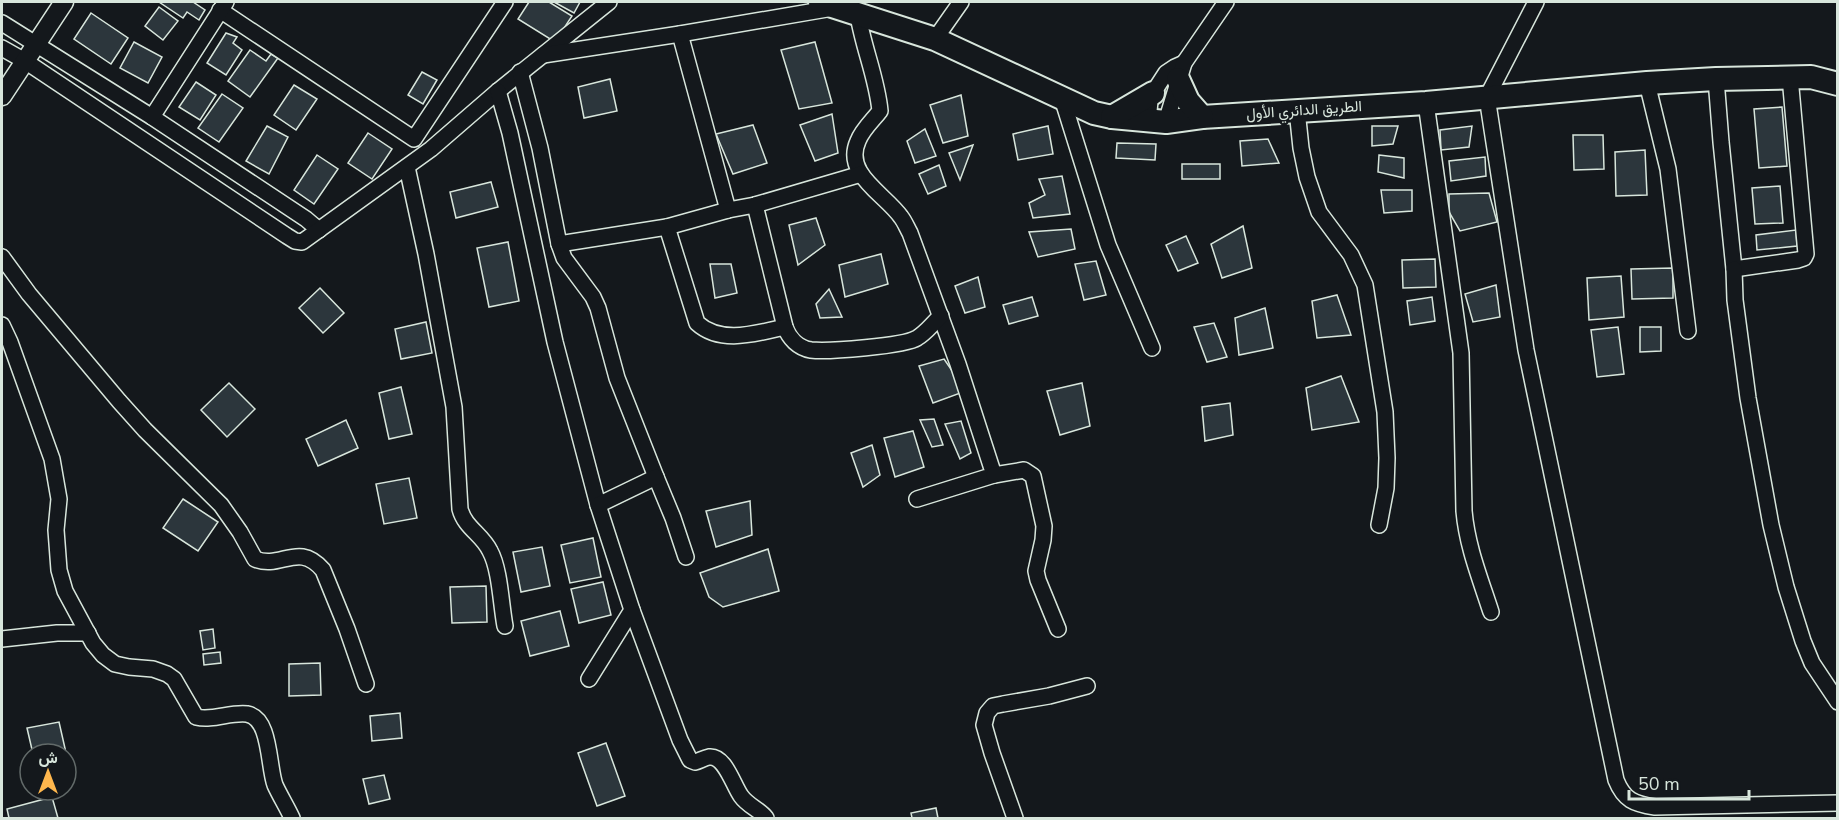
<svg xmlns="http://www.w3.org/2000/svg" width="1839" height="820" font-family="'Nunito Sans',Vazirmatn,sans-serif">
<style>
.building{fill:#2c363c;stroke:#d8e6dc;stroke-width:1.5}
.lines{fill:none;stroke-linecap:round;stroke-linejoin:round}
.minor-casing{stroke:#d8e6dc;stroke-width:18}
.tertiary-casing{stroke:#d8e6dc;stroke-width:21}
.primary-casing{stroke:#d8e6dc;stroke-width:26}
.minor{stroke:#14181c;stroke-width:15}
.tertiary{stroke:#14181c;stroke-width:18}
.primary{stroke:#14181c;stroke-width:22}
.labels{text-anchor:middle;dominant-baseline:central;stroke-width:4.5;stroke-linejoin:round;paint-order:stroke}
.street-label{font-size:15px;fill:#d8e6dc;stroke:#14181c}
</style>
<rect width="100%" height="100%" fill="#14181c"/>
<g class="building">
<path d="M159,2H193L205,10L199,20L187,12L183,18Z"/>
<path d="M529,2H549L572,16L555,42L518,19Z"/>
<path d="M554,2H580L574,13Z"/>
<path d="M159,7L178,21L163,40L145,26Z"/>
<path d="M91,13L128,38L111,64L74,39Z"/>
<path d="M226,33L237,37L233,43L242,50L226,75L207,63Z"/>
<path d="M134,42L162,57L148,83L120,68Z"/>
<path d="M815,42L832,103L799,109L781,50Z"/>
<path d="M250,50L266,61L271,54L278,58L250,97L228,81Z"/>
<path d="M422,72L437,80L423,104L408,95Z"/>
<path d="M610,79L617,111L584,118L578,87Z"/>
<path d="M196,82L216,95L200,120L179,107Z"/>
<path d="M294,85L317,99L296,130L274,115Z"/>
<path d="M222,94L243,108L219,142L198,128Z"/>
<path d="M961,95L968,136L943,143L930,105Z"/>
<path d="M1782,107L1787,166L1759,168L1754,109Z"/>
<path d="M832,114L838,153L815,161L800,125Z"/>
<path d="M753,125L767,163L733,174L716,134Z"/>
<path d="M267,126L288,137L269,174L246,161Z"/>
<path d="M1048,126L1053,154L1018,160L1013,134Z"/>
<path d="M1372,126H1398L1393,144L1372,146Z"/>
<path d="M1472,126L1469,147L1441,150L1440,130Z"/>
<path d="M925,129L936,156L915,163L907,141Z"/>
<path d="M368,133L392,149L372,179L348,163Z"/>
<path d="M1573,135H1603L1604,169L1574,170Z"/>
<path d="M1268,139L1279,163L1242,166L1240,141Z"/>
<path d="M1117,143L1156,144L1155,160L1116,158Z"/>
<path d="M973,145L960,180L949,153Z"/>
<path d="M1645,150L1647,195L1616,196L1615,152Z"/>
<path d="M317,155L338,169L314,204L294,190Z"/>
<path d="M1379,155L1404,158V178L1378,172Z"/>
<path d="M1485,157L1486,176L1451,181L1449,161Z"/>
<rect x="1182" y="164" width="38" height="15"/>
<path d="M939,165L946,186L928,194L919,174Z"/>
<path d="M1062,176L1070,214L1033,218L1029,203L1045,195L1039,179Z"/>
<path d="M491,182L498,207L456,218L450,192Z"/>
<path d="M1780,186L1783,223L1755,224L1752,188Z"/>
<path d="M1381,190H1412V211L1384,213Z"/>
<path d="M1489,193L1497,222L1460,231L1449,212V194Z"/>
<path d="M816,218L825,245L798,265L789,225Z"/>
<path d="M1243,226L1252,268L1222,278L1211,244Z"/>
<path d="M1071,229L1075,249L1038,257L1029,232Z"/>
<path d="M1796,230L1797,246L1757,250L1756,235Z"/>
<path d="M1186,236L1198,263L1178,271L1166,245Z"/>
<path d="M508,242L519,301L489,307L477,248Z"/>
<path d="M881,254L888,284L845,297L839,265Z"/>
<path d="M1435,259L1436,287L1403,288L1402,260Z"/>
<path d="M1096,261L1106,295L1084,300L1075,264Z"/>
<path d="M710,264H731L737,293L715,298Z"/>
<path d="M1673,268V298L1632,299L1631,269Z"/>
<path d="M1621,276L1624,317L1589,320L1587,278Z"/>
<path d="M978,277L985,307L965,313L955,286Z"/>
<path d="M1496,285L1500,317L1473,322L1465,294Z"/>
<path d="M320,288L344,313L323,333L299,308Z"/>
<path d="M829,289L842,317L820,318L816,304Z"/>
<path d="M1337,295L1351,335L1317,338L1312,301Z"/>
<path d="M1032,297L1038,316L1009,324L1003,305Z"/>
<path d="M1432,297L1435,321L1410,325L1407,301Z"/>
<path d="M1265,308L1273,348L1239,355L1235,318Z"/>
<path d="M426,322L432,353L401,359L395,329Z"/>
<path d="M1214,323L1227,357L1207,362L1194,327Z"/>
<path d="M1618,327L1624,374L1597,377L1591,330Z"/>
<path d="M1640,327H1661V351L1640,352Z"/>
<path d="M944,359L966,391L933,403L919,366Z"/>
<path d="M1341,376L1359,422L1312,430L1306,388Z"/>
<path d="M229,383L255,409L227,437L201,410Z"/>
<path d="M1082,383L1090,426L1060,435L1047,391Z"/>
<path d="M401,387L412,434L389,439L379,393Z"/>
<path d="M1230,403L1233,435L1205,441L1202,407Z"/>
<path d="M934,419L943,445L932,447L920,420Z"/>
<path d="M346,420L358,448L318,466L306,439Z"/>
<path d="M961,421L971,453L960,459L945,424Z"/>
<path d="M913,431L924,467L895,477L884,438Z"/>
<path d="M872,445L880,475L863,487L851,453Z"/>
<path d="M409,478L417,518L384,524L376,484Z"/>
<path d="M183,499L218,522L198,551L163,528Z"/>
<path d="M750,501L752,535L716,547L706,511Z"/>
<path d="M593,538L601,577L570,583L561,545Z"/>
<path d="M542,547L550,586L521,592L513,552Z"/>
<path d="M768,549L779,591L723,607L709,597L700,573Z"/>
<path d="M603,582L611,615L579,623L571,589Z"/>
<path d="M486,586L487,622L452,623L450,587Z"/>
<path d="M560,611L569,646L530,656L521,621Z"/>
<path d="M213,629L215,648L203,650L200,631Z"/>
<path d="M220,652L221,663L204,665L203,654Z"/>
<path d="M320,663L321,695L289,696V664Z"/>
<path d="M400,713L402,738L372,741L370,716Z"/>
<path d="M59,722L69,766L66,767V754H33L27,728Z"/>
<path d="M606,743L625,796L597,806L578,753Z"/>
<path d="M384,775L390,799L369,804L363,779Z"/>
<path d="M52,797L58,818H9L7,809Z"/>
<path d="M936,808L938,818H912L911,813Z"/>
</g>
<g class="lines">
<g class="minor-casing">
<g id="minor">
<path d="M1536,2L1487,97L1526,350L1616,780C1624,800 1634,804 1655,807L1838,803"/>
<path d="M220,10L414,139L505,2"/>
<path d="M858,15C863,47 877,78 880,111C873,120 862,130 858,141C843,174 885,194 901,217C905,222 907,228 910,233L958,364L994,475L917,499"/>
<path d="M2,23L152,117L306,219L319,230"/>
<path d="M680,34L728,210"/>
<path d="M935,39L961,2"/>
<path d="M2,48L25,61L287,236L295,241L302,242L431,149L498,91L609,2"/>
<path d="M543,55L680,34L833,8"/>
<path d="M520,72L540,148L559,244L564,258L593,297L598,308L617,378L656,477L673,518L686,557"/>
<path d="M1716,79L1721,142L1734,269L1798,260L1804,258L1806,254L1790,77"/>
<path d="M1647,83L1668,169L1688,331"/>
<path d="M498,91L510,133L555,342L598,505L632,610L589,679"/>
<path d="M1062,98L1108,245L1152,348"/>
<path d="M1426,103L1461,353L1464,511C1467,546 1480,578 1491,612"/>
<path d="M1297,110L1301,148L1307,177L1319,212L1351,255L1365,285L1385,412L1387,458L1386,488L1379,525"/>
<path d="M152,117L226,2"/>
<path d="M1148,121L1150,101L1153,93L1166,73L1175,67L1184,63"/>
<path d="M1166,122L1184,63L1226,2"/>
<path d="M407,167L426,254L454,407L460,509C465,528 482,534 490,551C500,569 501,605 505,626"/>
<path d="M755,205L785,327C789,338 798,348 811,350C827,352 905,346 917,338C926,333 933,323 941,316"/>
<path d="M667,227L697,323C721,345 757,333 785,327"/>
<path d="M559,244L667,227L728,210L755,205L861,174"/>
<path d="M2,257L29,294L119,401L145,430L221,505L240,532L255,559C281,570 298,541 323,570L347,629L366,684"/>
<path d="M1734,269L1735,300L1748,398L1771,525L1786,587L1803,641L1812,663L1838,702"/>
<path d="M2,325L10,342L52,459L59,499L56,530L59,570L65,591L93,643L103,655L115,664L129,667L153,669L167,674L174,679L196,717C213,721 230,712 247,714C271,718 268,766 275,785C280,796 287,807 292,818"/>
<path d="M994,475L1024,470L1033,476L1044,526L1043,540L1036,571L1038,580L1058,629"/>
<path d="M598,505L656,477"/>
<path d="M632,610L680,740L690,760L695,762C699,761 704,758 709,757C725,755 733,785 741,796C748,806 759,809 766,818"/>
<path d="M2,639L57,633H88"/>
<path d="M1015,818L992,753L984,725L987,713L993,706L1003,704L1049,696L1087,686"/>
</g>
</g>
<g class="tertiary-casing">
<path id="tertiary" d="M2,96L64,2"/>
</g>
<g class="primary-casing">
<g id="primary">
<path d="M820,2L935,39L1094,113L1112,117L1166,122L1202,117L1426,103L1647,83L1716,79L1811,77L1838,84"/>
<path d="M1178,79L1188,101L1202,117"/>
<path d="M1112,117L1153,93"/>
</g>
</g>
<use href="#minor" class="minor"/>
<use href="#tertiary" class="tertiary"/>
<use href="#primary" class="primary"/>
</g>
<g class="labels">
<g class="street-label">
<text transform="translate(1304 110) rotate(-4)">الطريق الدائري الأول</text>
</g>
</g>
<rect width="1839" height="820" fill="none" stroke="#d8e6dc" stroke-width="6"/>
<g transform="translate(48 772)"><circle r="28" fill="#14181c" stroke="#626a69" stroke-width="1.5"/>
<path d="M0-4.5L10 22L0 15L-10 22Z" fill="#ffb74d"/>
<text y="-9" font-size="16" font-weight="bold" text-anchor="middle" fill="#d8e6dc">ش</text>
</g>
<path d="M1629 790v9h120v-9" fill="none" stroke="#d8e6dc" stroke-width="3"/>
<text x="1638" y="790" font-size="18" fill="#d8e6dc" stroke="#14181c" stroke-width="4.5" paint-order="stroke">50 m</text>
</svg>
